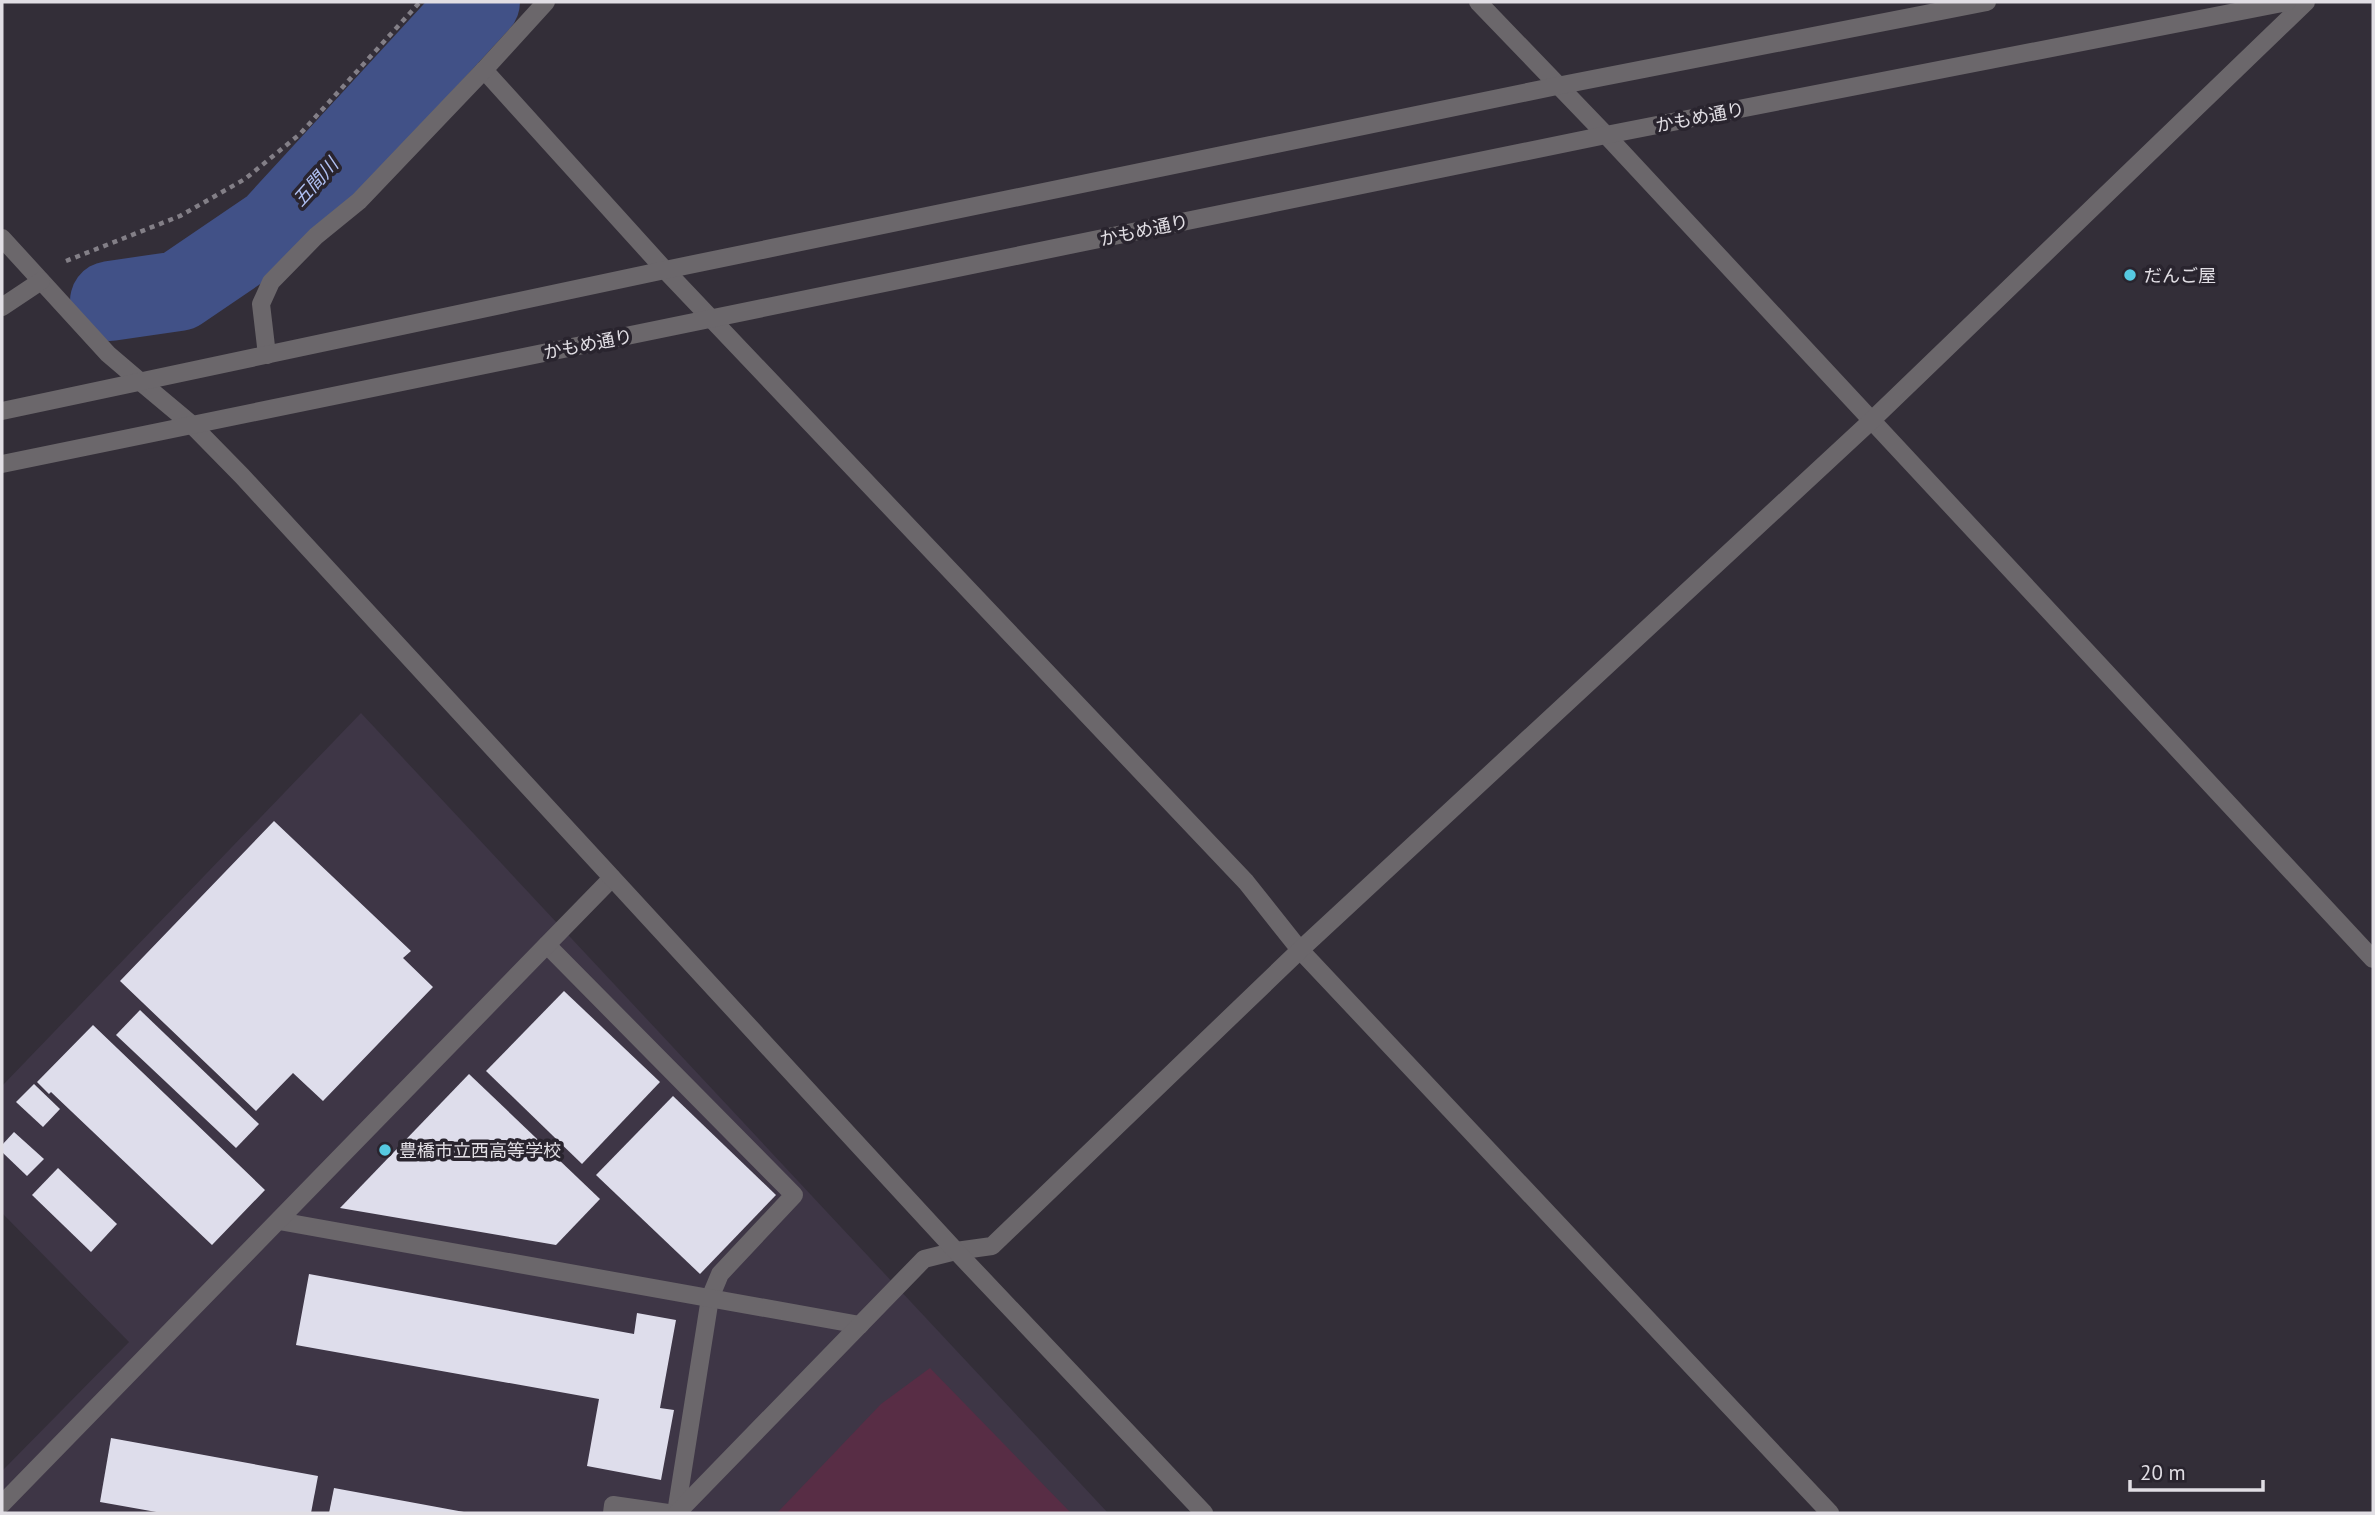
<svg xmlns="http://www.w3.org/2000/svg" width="2375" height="1515" font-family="'PT Sans','Noto Sans JP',sans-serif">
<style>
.built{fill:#3e3646}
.green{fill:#582d45}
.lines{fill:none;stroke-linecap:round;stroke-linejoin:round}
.river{stroke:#415187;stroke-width:80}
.building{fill:#deddeb}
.path{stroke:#837f87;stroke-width:4.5;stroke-dasharray:5 5;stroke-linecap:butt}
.service{stroke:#6b676b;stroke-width:18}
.minor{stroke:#6b676b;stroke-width:18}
.tertiary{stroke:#6b676b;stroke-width:18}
.poi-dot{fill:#56c9e1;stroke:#29242e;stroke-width:2.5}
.labels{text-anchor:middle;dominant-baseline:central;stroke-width:7;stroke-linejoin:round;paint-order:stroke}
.street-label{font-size:18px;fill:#e1dee4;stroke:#29242e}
.poi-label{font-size:18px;fill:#e1dee4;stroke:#29242e;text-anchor:start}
.water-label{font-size:19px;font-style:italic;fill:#afbff1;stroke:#29242e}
</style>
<rect width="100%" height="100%" fill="#332e38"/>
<path class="built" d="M361,713L1108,1513H2V1471L129,1342L2,1213V1086Z"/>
<path class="green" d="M930,1368L1071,1513H777L881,1404Z"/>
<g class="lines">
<path class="river" d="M110,301L179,291L273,227L480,2"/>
</g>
<g class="building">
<path d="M274,821L411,951L403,958L433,987L323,1101L293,1073L256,1111L120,981Z"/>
<path d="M564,991L660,1082L582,1164L486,1071Z"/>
<path d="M140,1010L259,1124L236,1148L116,1035Z"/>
<path d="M93,1025L265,1190L212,1245L51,1092L49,1094L37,1082Z"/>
<path d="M469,1074L600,1199L556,1245L340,1208Z"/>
<path d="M34,1084L60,1109L43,1127L16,1102Z"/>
<path d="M673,1096L776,1195L700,1274L596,1175Z"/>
<path d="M14,1132L44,1159L27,1176L2,1152V1145Z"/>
<path d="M58,1168L117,1224L91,1252L32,1195Z"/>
<path d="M309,1274L634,1334L637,1313L676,1320L660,1408L674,1410L661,1480L587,1466L599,1399L296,1345Z"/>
<path d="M111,1438L318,1476L311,1513H162L100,1502Z"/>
<path d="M334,1488L464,1512V1513H329Z"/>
</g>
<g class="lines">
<path class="path" d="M66,261L180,216L245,179L300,134L420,2"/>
<g class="service">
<path d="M547,945L794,1195L720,1274L710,1298L676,1513"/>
<path d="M279,1221L860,1325"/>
<path d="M2,1504L612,878"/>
<path d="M612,1513L613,1505L668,1513"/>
<path d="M677,1513L924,1259L956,1251"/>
</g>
<g class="minor">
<path d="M1478,2L1606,135L2373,959"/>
<path d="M484,70L665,270L1246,882L1300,950L1830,1513"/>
<path d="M2,238L108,354L142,383"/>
<path d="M2,307L41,281"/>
<path d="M267,355L261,304L271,282L316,236L359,201L484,70L546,2"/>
<path d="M956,1251L992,1246L1300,950L1871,421L2306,2"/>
</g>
<g class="tertiary">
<path d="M142,383L191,424L242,476L956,1251L1204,1513"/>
<path d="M2,411L665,270L1557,86L1987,2"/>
<path d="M2,464L1606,135L2287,2"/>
</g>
</g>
<g class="poi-dot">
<circle cx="2130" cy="275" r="7"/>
<circle cx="385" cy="1150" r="7"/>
</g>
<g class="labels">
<g class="street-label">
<text transform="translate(1700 117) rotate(-11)">かもめ通り</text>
<text transform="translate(1144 230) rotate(-12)">かもめ通り</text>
<text transform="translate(588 344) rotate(-11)">かもめ通り</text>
</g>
<g class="poi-label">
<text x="2144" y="275">だんご屋</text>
<text x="399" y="1150">豊橋市立西高等学校</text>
</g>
<g class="water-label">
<text transform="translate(315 182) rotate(-48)">五間川</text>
</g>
</g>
<rect width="2375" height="1515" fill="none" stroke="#e1dee4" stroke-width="7"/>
<path d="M2130 1480v10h133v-10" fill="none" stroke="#e1dee4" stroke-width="3.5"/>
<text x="2140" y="1480" font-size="21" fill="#e1dee4" stroke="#29242e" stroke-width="5" paint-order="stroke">20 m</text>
</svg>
